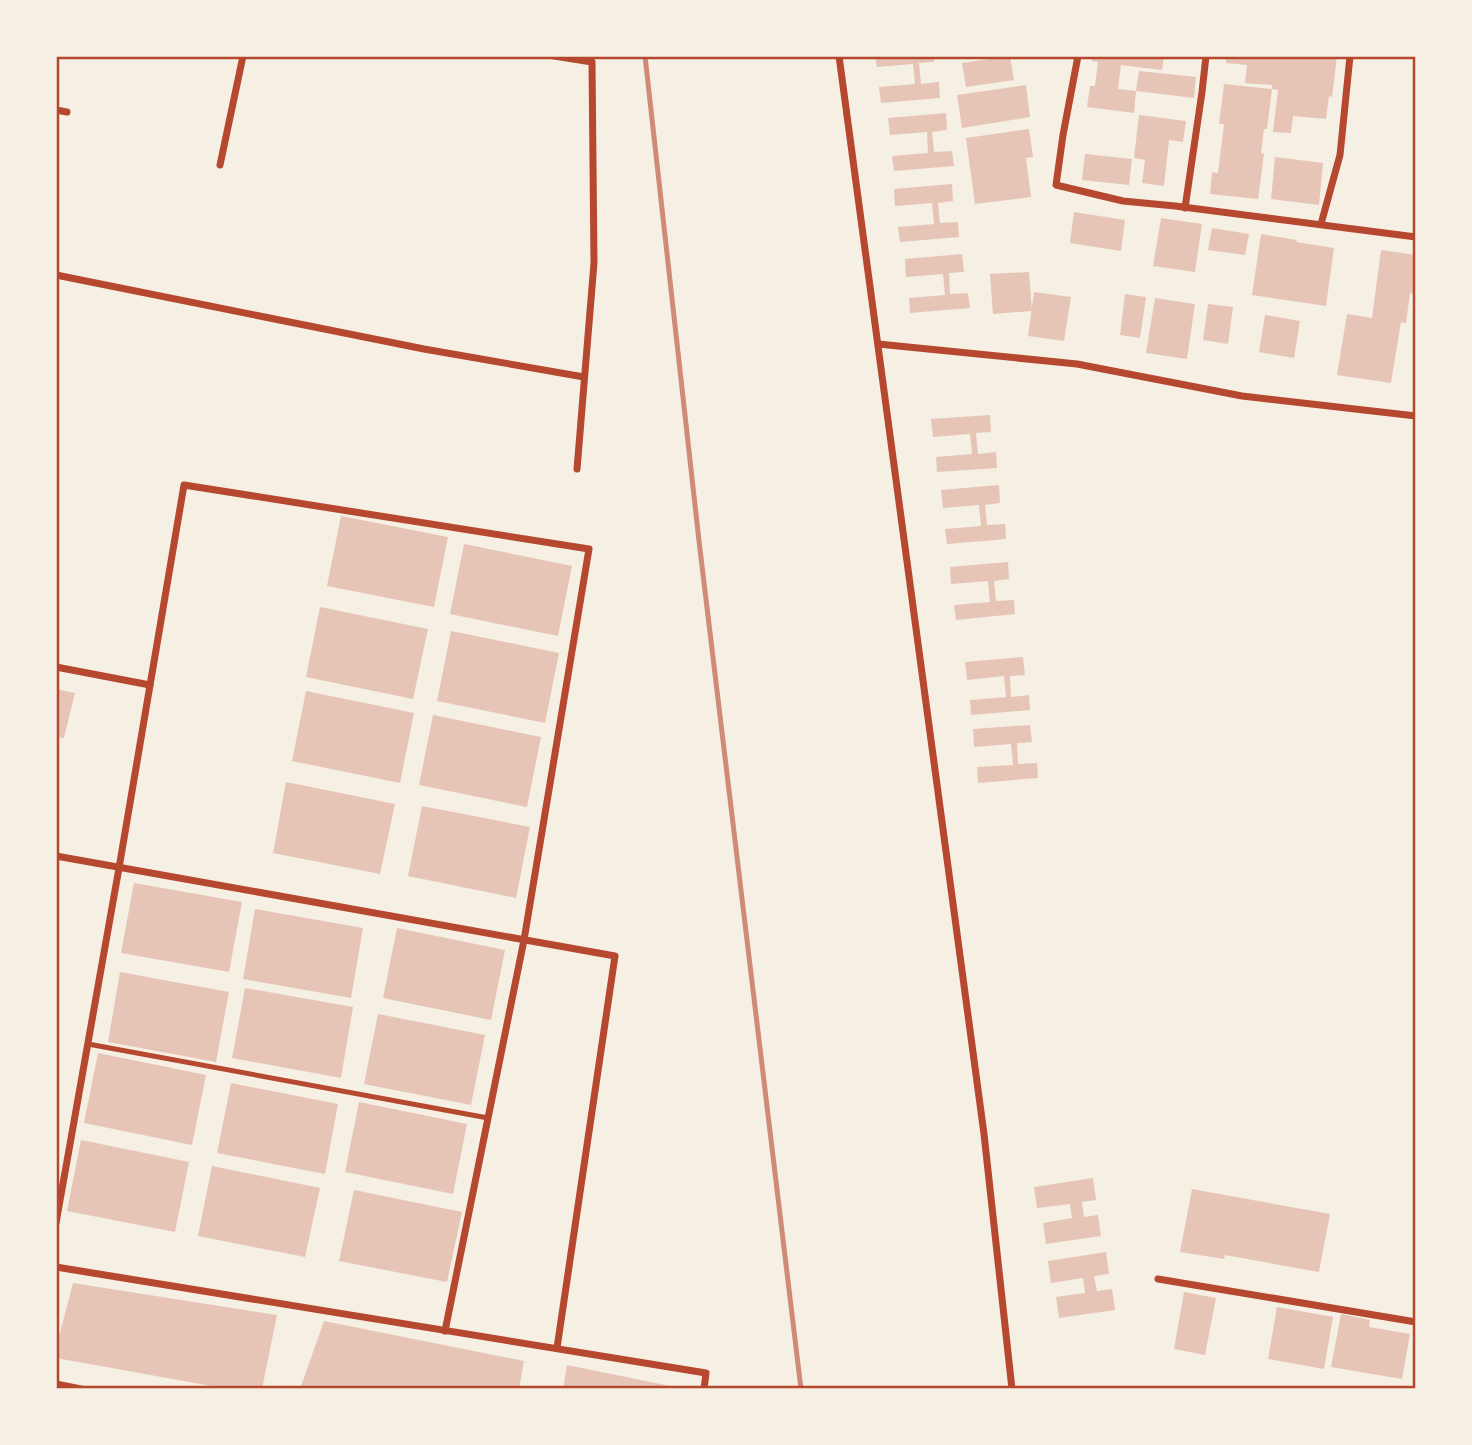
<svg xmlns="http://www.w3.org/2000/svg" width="1472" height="1445" font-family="'Asap Condensed',sans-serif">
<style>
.building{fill:#e6c5b7}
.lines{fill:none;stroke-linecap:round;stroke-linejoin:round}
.service{stroke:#b5482f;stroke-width:5}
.minor{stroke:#b5482f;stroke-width:7}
.rail{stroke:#cf8b77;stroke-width:5}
.neatline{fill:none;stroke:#b5482f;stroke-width:2.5}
</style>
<rect width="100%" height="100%" fill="#f6efe4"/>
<g class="building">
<path d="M875,56H934V62L919,63L921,84L939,82L940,98L881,103L879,87L915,84L913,64L877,67Z"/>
<path d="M1010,56L1014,80L966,87L962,63Z"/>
<path d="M1092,56H1164L1162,70L1121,65L1118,89L1136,91L1134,113L1087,107L1090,86H1095L1098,62L1092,61Z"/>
<path d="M1226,56H1337L1332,97L1329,96L1326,119L1293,116L1291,133L1273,132L1278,90L1272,89V85L1245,83L1247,65L1226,63Z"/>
<path d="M1139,71L1196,77L1194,98L1136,91Z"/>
<path d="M1224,84L1272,89L1267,129H1264L1261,153L1264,154L1258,199L1210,194L1212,172L1218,173L1224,124H1219Z"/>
<path d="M1026,85L1030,117L962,128L957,95Z"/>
<path d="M946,113L947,130L932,132L934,152L952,151L954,166L894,171L892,156L928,153L927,132L890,135L888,118Z"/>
<path d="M1139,115L1186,121L1183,142L1169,140L1164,186L1142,183L1145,160L1134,158Z"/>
<path d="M1029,129L1033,157L1026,158L1031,197L975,204L966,138Z"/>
<path d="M1085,154L1132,159L1129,185L1082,180Z"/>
<path d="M1275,157L1323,163L1319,205L1271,199Z"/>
<path d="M952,184L953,201L938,203L940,223L958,222L959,237L900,242L898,227L934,224L932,203L895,206L894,189Z"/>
<path d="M1074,212L1125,220L1121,251L1070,243Z"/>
<path d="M1161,218L1202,224L1195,272L1153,266Z"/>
<path d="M1212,228L1249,234L1245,255L1208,250Z"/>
<path d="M1261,234L1297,240L1296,242L1334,248L1326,306L1252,295Z"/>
<path d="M1381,250L1416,255V294L1410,293L1406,323L1401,322L1391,383L1337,375L1347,314L1372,318Z"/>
<path d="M962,254L964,272L949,273L950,294L968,293L970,308L910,313L909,298L945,295L943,274L906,277L905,259Z"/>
<path d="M1029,272L1032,311L993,314L990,274Z"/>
<path d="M1034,292L1071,297L1064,341L1028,336Z"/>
<path d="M1125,294L1146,297L1140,338L1120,335Z"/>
<path d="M1155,298L1195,304L1187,359L1146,353Z"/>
<path d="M1208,304L1233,307L1228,344L1203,340Z"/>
<path d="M1265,315L1300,321L1294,358L1259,352Z"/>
<path d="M990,415L991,432L976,433L978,454L996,452L997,468L937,472L936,457L972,454L970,434L933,437L931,419Z"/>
<path d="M999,485L1000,503L985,505L987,525L1005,524L1006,539L947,544L945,529L981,526L979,505L943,508L941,490Z"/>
<path d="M341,516L448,537L434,607L327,586Z"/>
<path d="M464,544L572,566L558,636L450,614Z"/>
<path d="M1008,562L1009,579L994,581L996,601L1014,600L1015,614L956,620L954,605L990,602L988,581L951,584L950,567Z"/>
<path d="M320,607L428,629L413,699L306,677Z"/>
<path d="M451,631L559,653L545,723L437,701Z"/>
<path d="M1023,657L1025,675L1010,676L1011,697L1029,695L1030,710L971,715L970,700L1006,697L1004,676L967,680L965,662Z"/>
<path d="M56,689L75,693L64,738L56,737Z"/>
<path d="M306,691L414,713L400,783L292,761Z"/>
<path d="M433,715L541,737L527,807L419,785Z"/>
<path d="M1030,725L1032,742L1017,743L1018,764L1037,763L1038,778L978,783L977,767L1013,765L1011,744L974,747L973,729Z"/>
<path d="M286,782L395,804L380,874L273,853Z"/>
<path d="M422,806L530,827L516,898L408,876Z"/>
<path d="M134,883L242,902L229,972L121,953Z"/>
<path d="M255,909L363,928L351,998L243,979Z"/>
<path d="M397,928L505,950L491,1020L383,998Z"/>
<path d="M120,972L229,992L216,1062L108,1042Z"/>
<path d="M245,988L353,1007L341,1078L232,1058Z"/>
<path d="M378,1014L485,1035L471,1105L364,1084Z"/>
<path d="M98,1053L206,1075L192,1145L84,1123Z"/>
<path d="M231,1083L338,1104L325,1174L217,1153Z"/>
<path d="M359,1102L467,1124L453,1194L345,1172Z"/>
<path d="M81,1140L189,1162L175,1232L67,1211Z"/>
<path d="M212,1166L320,1188L305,1257L198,1236Z"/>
<path d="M1093,1178L1096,1200L1082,1202L1084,1217L1098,1215L1101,1236L1046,1244L1043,1223L1072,1218L1070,1204L1037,1208L1034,1187Z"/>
<path d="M1192,1189L1330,1214L1319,1272L1225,1255L1224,1259L1180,1252Z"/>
<path d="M354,1190L462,1212L447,1282L339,1261Z"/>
<path d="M1106,1252L1109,1274L1094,1276L1097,1291L1112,1289L1115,1310L1059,1318L1056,1297L1085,1293L1083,1278L1051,1283L1048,1261Z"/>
<path d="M73,1283L277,1315L262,1389H228L56,1358V1348Z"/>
<path d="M1184,1292L1216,1298L1205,1355L1174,1349Z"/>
<path d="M1277,1307L1333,1317L1324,1369L1268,1359Z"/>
<path d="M1341,1314L1370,1320L1369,1327L1410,1334L1402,1379L1331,1367Z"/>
<path d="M324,1321L524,1361L519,1389H300Z"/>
<path d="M567,1365L675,1387V1389H563Z"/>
</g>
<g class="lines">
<path class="service" d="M88,1044L488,1118"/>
<g class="minor">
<path d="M554,56L592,62L594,263L577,469"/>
<path d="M839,56L984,1134L1012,1389"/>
<path d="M1078,56L1063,135L1056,185L1123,201L1175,206L1416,237"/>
<path d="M56,110L67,112"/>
<path d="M220,165L243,56"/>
<path d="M1185,208L1202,92L1206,56"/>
<path d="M1321,224L1340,155L1350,56"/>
<path d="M56,275L424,349L584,377"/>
<path d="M878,344L1077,364L1242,396L1416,416"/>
<path d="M56,667L150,685"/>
<path d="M56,856L615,956L557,1348"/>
<path d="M56,1223L119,868L184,485L589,549L524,940L445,1331"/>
<path d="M56,1267L706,1373L704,1389"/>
<path d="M1158,1279L1416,1322"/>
<path d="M56,1384L81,1389"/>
</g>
<path class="rail" d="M645,56L699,541L801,1389"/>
</g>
<rect width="1472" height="1445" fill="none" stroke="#f6efe4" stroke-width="116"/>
<rect x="58" y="58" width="1356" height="1329" class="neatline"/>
</svg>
